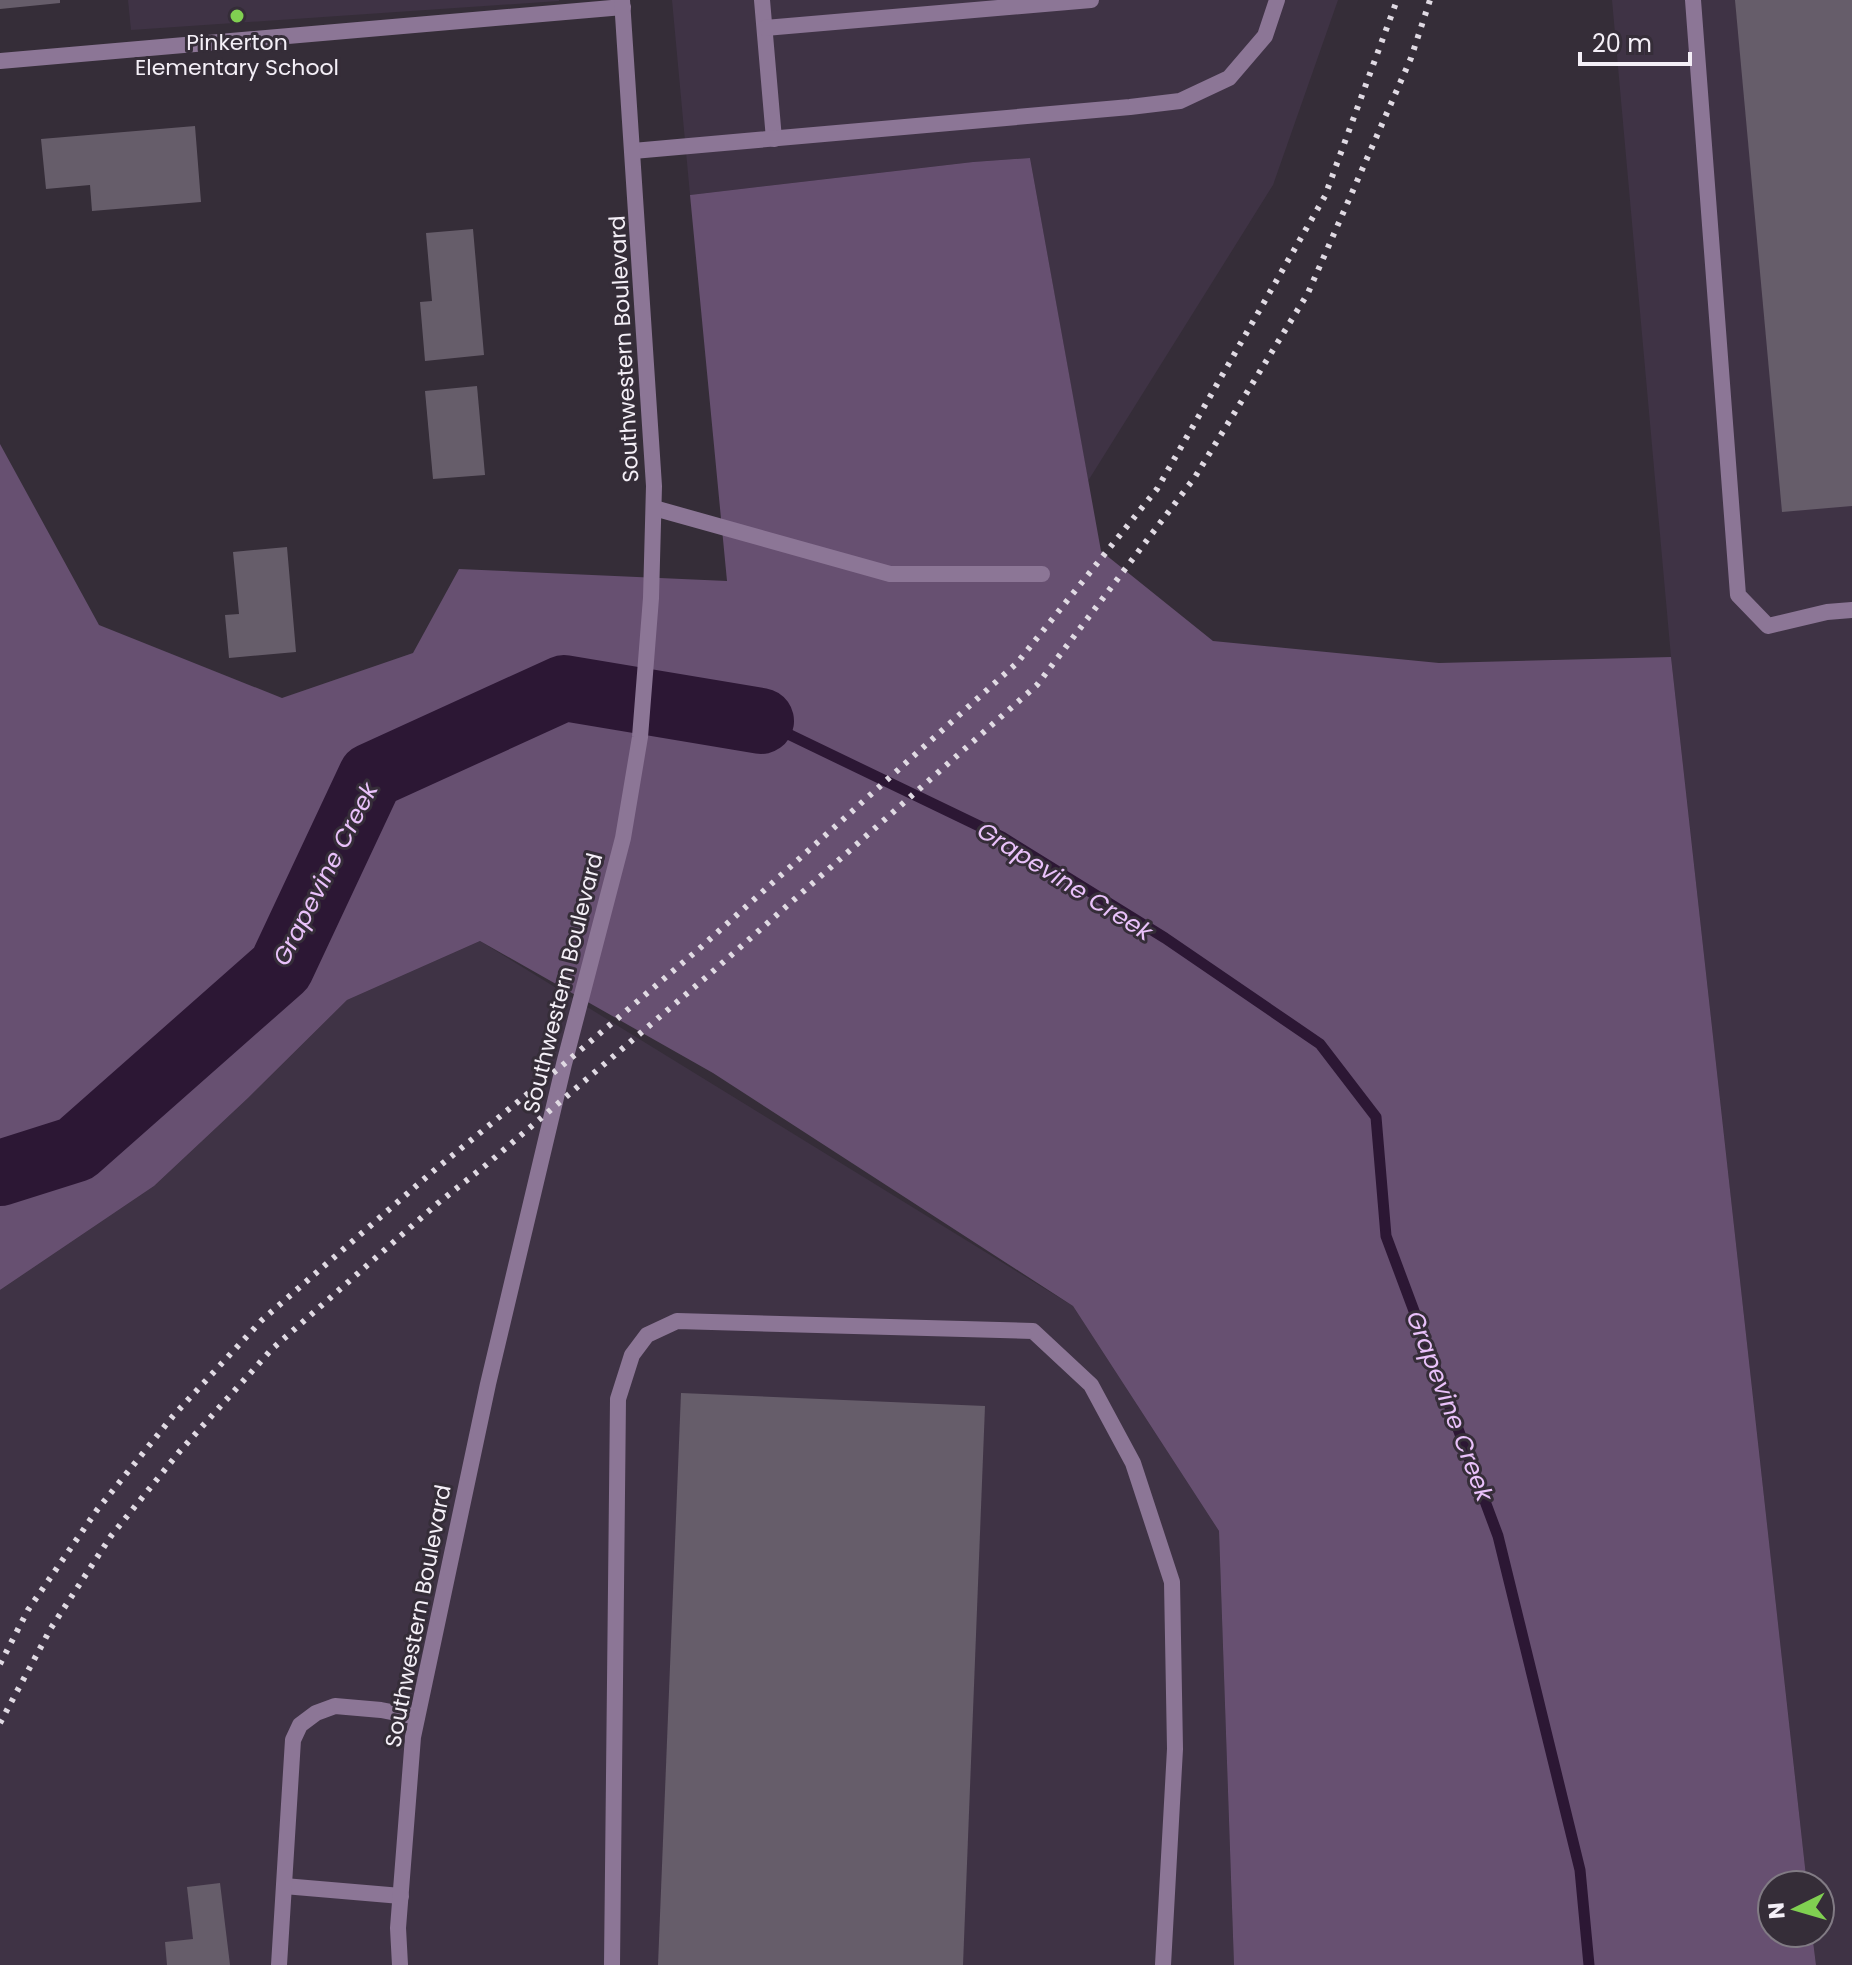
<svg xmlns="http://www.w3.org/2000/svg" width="1852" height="1965" font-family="Poppins,sans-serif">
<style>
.built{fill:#3f3345}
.forest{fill:#675071}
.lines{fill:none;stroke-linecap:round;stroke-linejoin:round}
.stream{stroke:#2c1734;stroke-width:11}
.river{stroke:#2c1734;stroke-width:66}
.building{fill:#665d6a}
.service{stroke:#8c7696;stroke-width:16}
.minor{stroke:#8c7696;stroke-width:16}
.tertiary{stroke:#8c7696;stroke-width:16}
.rail{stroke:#e0dae3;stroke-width:6;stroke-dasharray:4 8;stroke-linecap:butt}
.poi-dot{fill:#80d051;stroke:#352d38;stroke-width:3}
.labels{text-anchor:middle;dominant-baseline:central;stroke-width:6;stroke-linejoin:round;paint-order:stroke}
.poi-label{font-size:22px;fill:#f4eff7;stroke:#352d38}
.street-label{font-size:22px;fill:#f4eff7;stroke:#352d38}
.water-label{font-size:24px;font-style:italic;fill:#e9c1fa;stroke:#352d38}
</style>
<rect width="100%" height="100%" fill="#352d38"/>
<g class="built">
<path d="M128,0H559V1L131,30Z"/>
<path d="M672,0H1338L1273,185L1088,481L1030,158L973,162L690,195Z"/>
<path d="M1612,0H1852V1965H1816L1812,1933H1820V1885H1807L1671,657Z"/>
<path d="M480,941L1073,1306L1219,1531L1234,1965H0V1290L154,1186L248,1098L347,1000Z"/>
</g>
<path class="forest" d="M1030,158L1101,551L1213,641L1439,663L1671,657L1807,1885H1772V1933H1812L1816,1965H1234L1219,1531L1073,1306L713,1073L480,941L347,1000L248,1098L154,1186L0,1290V444L99,625L282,698L413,653L459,569L727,581L690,195L973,162Z"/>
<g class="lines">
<path class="stream" d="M761,721L1002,837L1165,938L1320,1044L1376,1117L1386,1236L1498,1536L1580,1870L1589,1965"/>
<path class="river" d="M0,1173L76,1149L281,968L371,776L564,688L761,721"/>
</g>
<g class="building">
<path d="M0,0H60V3L0,9Z"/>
<path d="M1735,0H1852V506L1782,512Z"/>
<path d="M195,126L201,202L92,211L90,185L46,189L41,139Z"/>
<path d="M473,229L484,355L425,361L420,302L432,301L426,233Z"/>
<path d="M477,386L485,475L433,479L425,391Z"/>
<path d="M287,547L296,652L229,658L225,615L239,614L233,552Z"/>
<path d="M681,1393L985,1406L963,1965H658Z"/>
<path d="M220,1883L230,1965H167L165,1942L193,1939L187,1887Z"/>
</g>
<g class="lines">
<g class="service">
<path d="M762,0L774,139"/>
<path d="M1693,0L1738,595L1768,626L1827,612L1852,610"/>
<path d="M765,28L1091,0"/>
<path d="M633,151L1130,107L1180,101L1229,78L1265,36L1277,0"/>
<path d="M654,508L890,574H1042"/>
<path d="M284,1886L401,1896"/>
<path d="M279,1965L293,1740L300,1725L316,1713L335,1706L381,1710L417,1717"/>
<path d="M612,1965L618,1399L632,1355L647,1335L677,1321L1033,1331L1091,1385L1133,1463L1172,1582L1175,1749L1163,1965"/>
</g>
<path class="minor" d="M0,61L623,7"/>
<path class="tertiary" d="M400,1965L398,1928L413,1737L488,1384L564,1064L623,838L640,737L651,598L654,486L622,0"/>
<g class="rail">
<path d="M0,1664L28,1610L97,1510L173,1416L262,1320L431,1173L564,1064L700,948L1017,663L1157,489L1325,196L1397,0"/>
<path d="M0,1723L51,1628L111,1536L180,1451L272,1349L438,1203L486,1165L711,973L1037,685L1195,477L1308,293L1411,58L1430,0"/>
</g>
</g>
<circle class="poi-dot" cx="237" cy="16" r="8"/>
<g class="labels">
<g class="poi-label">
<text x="237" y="42">Pinkerton<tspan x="237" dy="25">Elementary School</tspan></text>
</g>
<g class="street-label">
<text transform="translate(624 349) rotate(-93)">Southwestern Boulevard</text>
<text transform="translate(563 983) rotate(-76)">Southwestern Boulevard</text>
<text transform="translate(418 1616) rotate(-79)">Southwestern Boulevard</text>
</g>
<g class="water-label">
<text transform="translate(325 874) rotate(-63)">Grapevine Creek</text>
<text transform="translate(1065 881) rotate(32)">Grapevine Creek</text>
<text transform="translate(1450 1406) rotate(69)">Grapevine Creek</text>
</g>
</g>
<g transform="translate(1796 1909) rotate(265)"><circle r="38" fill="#352d38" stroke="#817b84" stroke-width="2"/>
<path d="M0-6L14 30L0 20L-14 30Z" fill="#80d051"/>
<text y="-12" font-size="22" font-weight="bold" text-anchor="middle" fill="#f4eff7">N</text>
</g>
<path d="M1580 52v12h110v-12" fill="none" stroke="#f4eff7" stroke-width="4"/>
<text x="1592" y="52" font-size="24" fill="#f4eff7" stroke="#352d38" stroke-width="6" paint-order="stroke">20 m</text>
</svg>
